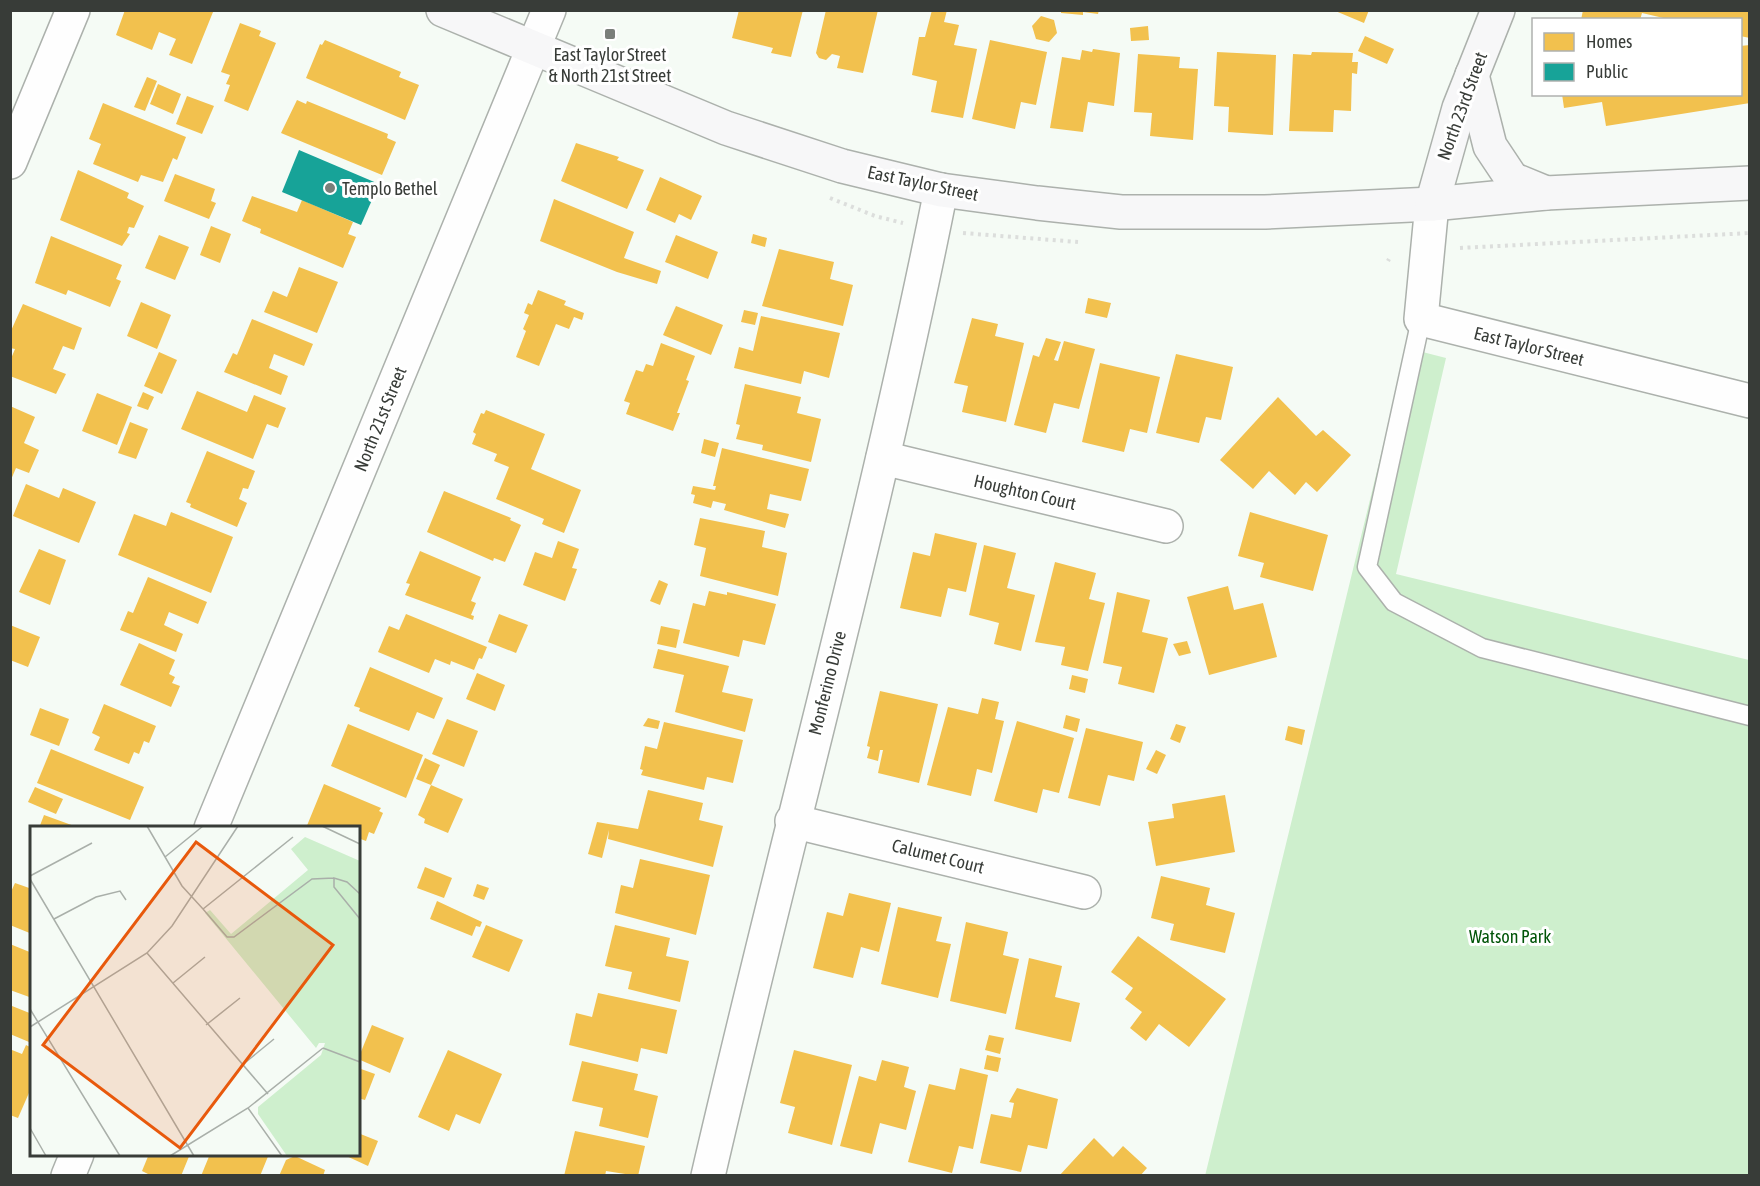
<svg xmlns="http://www.w3.org/2000/svg" width="1760" height="1186" font-family="'Asap Condensed',sans-serif">
<style>
.green{fill:#ceefcd}
.homes{fill:#f2c14e}
.public{fill:#17a398}
.lines{fill:none;stroke-linecap:round;stroke-linejoin:round}
.lane-casing{stroke:#acb1ac;stroke-width:21}
.street-casing{stroke:#acb1ac;stroke-width:36}
.secondary-casing{stroke:#acb1ac;stroke-width:36}
.path{stroke:#dcdedc;stroke-width:4;stroke-dasharray:3 4.5;stroke-linecap:butt}
.lane{stroke:#fefefe;stroke-width:18}
.street{stroke:#fefefe;stroke-width:33}
.secondary{stroke:#f7f7f8;stroke-width:33}
.poi-dot{fill:#7a7f7a;stroke:#fff;stroke-width:2}
.labels{text-anchor:middle;dominant-baseline:central;stroke-width:6;stroke-linejoin:round;paint-order:stroke}
.poi-label{font-size:18px;fill:#383c38;stroke:#fff}
.street-label{font-size:18px;fill:#383c38;stroke:#fff}
.park-label{font-size:18px;fill:#015408;stroke:#fff}
.inset-road{fill:none;stroke:#a9afa9;stroke-width:1.5}
.view{fill:#e8590c;fill-opacity:0.15;stroke:#e8590c;stroke-width:3}
.inset-edge{fill:none;stroke:#383c38;stroke-width:3}
</style>
<rect width="100%" height="100%" fill="#f5fbf5"/>
<path class="green" d="M1407,348L1446,358L1396,574L1749,660V1175L1205,1176Z"/>
<g class="homes">
<path d="M125,10H210L213,12L192,64L169,55L176,39L159,32L152,50L116,35Z"/>
<path d="M739,10H803L791,57L771,53L773,48L732,38Z"/>
<path d="M826,10H878L863,73L837,68L840,56L832,54L826,60L819,58L816,53Z"/>
<path d="M932,10H947L944,22L959,25L954,45L977,49L963,118L931,112L937,81L912,75L919,37H925Z"/>
<path d="M1061,10H1099L1098,14L1083,12V15L1061,13Z"/>
<path d="M1333,10H1369L1364,23Z"/>
<path d="M1583,10H1750V38L1740,36V20H1672L1642,13L1640,20H1581Z"/>
<path d="M1041,16L1054,20L1057,33L1049,42L1036,39L1032,26Z"/>
<path d="M240,23L261,31L259,36L276,43L248,111L224,101L230,85L226,84L230,75L221,72Z"/>
<path d="M1148,26L1149,40L1131,41L1130,28Z"/>
<path d="M1365,36L1394,49L1387,64L1358,51Z"/>
<path d="M325,40L401,72L399,77L419,85L405,120L306,78L320,44L322,45Z"/>
<path d="M990,40L1047,52L1036,105L1021,102L1015,129L972,119Z"/>
<path d="M1750,45V103L1606,126L1602,102L1564,108L1562,94H1740V46Z"/>
<path d="M1093,49L1120,53L1114,106L1088,102L1083,132L1050,128L1062,57L1080,60L1082,50L1092,52Z"/>
<path d="M1217,52L1276,55L1273,135L1228,132L1229,107L1214,106Z"/>
<path d="M1312,52L1353,53L1352,62H1358L1357,74L1352,73L1351,111L1334,110L1333,132L1289,131L1293,54L1311,55Z"/>
<path d="M1138,54L1180,57L1179,68L1198,69L1193,140L1150,136L1152,113L1134,112Z"/>
<path d="M147,77L157,81L145,111L134,107Z"/>
<path d="M158,84L181,94L173,114L150,104Z"/>
<path d="M187,96L214,106L202,134L176,124Z"/>
<path d="M297,100L306,104L307,101L388,134L387,138L396,142L382,175L281,133Z"/>
<path d="M103,103L186,137L177,160L173,158L163,182L141,175L138,182L93,164L101,144L89,139Z"/>
<path d="M576,143L619,157L617,160L644,170L627,209L561,181Z"/>
<path d="M78,170L129,193L127,198L144,206L134,228L129,227L127,233L130,234L122,246L60,220Z"/>
<path d="M175,174L215,189L211,201L216,203L209,219L164,201Z"/>
<path d="M660,177L702,196L691,220L679,214L675,223L646,210Z"/>
<path d="M252,196L297,212L302,200L353,222L348,234L356,237L343,268L260,233L261,229L242,221Z"/>
<path d="M554,199L634,232L624,258L661,271L657,284L617,272L540,241Z"/>
<path d="M211,226L231,234L220,263L200,255Z"/>
<path d="M753,234L767,238L765,247L751,243Z"/>
<path d="M159,235L189,247L175,280L145,268Z"/>
<path d="M676,235L718,252L708,279L665,262Z"/>
<path d="M51,236L122,265L116,279L121,281L110,307L68,290L66,295L35,283Z"/>
<path d="M779,249L834,262L830,279L853,285L843,326L762,306Z"/>
<path d="M299,267L338,282L317,333L264,312L273,291L287,297Z"/>
<path d="M538,290L566,301L564,305L584,313L582,320L574,317L569,329L556,324L539,366L516,357L526,331L523,329L529,315L524,313L528,303L532,305Z"/>
<path d="M1088,298L1111,303L1107,318L1085,313Z"/>
<path d="M141,302L171,315L157,349L127,336Z"/>
<path d="M23,304L82,328L74,350L63,346L53,369L66,374L56,394L10,376V361L15,349L10,348V333Z"/>
<path d="M676,306L723,325L711,355L663,335Z"/>
<path d="M744,310L758,313L755,325L741,322Z"/>
<path d="M761,316L840,333L829,378L804,371L801,384L734,368L739,347L753,351Z"/>
<path d="M972,318L998,324L995,336L1024,343L1006,422L962,412L968,386L954,383Z"/>
<path d="M252,319L313,344L304,366L274,354L269,368L288,376L281,395L224,372L233,353L237,355Z"/>
<path d="M1046,338L1061,342L1054,360L1058,361L1064,341L1095,349L1079,409L1054,403L1046,433L1014,425L1033,355L1039,357Z"/>
<path d="M661,343L695,356L686,380L689,381L677,413H680L673,431L626,414L630,403L624,401L636,370L643,372L646,364L653,366Z"/>
<path d="M159,352L177,360L162,394L144,386Z"/>
<path d="M1176,354L1233,367L1221,420L1206,417L1199,443L1156,433Z"/>
<path d="M1100,363L1160,377L1147,433L1130,429L1124,452L1082,442Z"/>
<path d="M745,384L801,397L797,413L821,419L811,462L762,450L763,445L736,439L740,425L736,424Z"/>
<path d="M197,391L247,412L254,395L286,408L278,428L267,424L253,459L181,429Z"/>
<path d="M143,392L154,397L148,410L137,406Z"/>
<path d="M97,393L132,407L117,445L82,431Z"/>
<path d="M1278,397L1316,436L1323,430L1351,455L1317,492L1306,482L1295,495L1269,471L1253,489L1220,460Z"/>
<path d="M10,406L35,417L24,443L39,450L29,473L16,468L10,482Z"/>
<path d="M486,410L545,434L531,469L581,490L564,533L542,524L544,519L496,499L509,467L494,461L497,454L472,444L476,434L473,432L481,413L484,414Z"/>
<path d="M130,422L148,429L136,459L118,453Z"/>
<path d="M704,439L719,443L715,457L701,453Z"/>
<path d="M722,448L809,469L801,501L770,494L767,509L789,514L785,528L724,510L726,504L713,501L711,508L693,503L695,495L691,494L693,486L715,490L716,486H713Z"/>
<path d="M207,451L255,471L248,489L243,488L239,499L247,503L237,527L190,507L191,504L186,502Z"/>
<path d="M26,484L59,498L63,488L96,502L79,543L13,516Z"/>
<path d="M444,491L511,518L510,520L521,525L505,562L494,558L493,561L427,532Z"/>
<path d="M171,512L233,537L211,593L118,555L134,514L166,526Z"/>
<path d="M1250,512L1328,535L1313,591L1260,577L1264,563L1238,556Z"/>
<path d="M700,518L765,531L762,547L787,553L778,596L700,576L706,548L694,545Z"/>
<path d="M935,533L977,543L966,592L948,588L941,617L900,608L913,552L930,556Z"/>
<path d="M558,541L579,549L572,568L577,569L565,601L523,585L535,552L552,558Z"/>
<path d="M984,545L1016,553L1007,588L1035,595L1021,651L994,644L999,623L969,615Z"/>
<path d="M39,549L66,560L50,605L19,592Z"/>
<path d="M420,551L481,577L471,601L476,603L471,615L474,616L473,620L405,595L410,584L406,583Z"/>
<path d="M1055,562L1096,573L1089,599L1105,603L1088,671L1061,665L1065,647L1035,642Z"/>
<path d="M148,577L207,602L198,624L169,612L164,625L183,634L176,652L120,630L128,611L133,613Z"/>
<path d="M659,580L668,584L660,605L650,601Z"/>
<path d="M1228,586L1234,610L1263,603L1277,657L1209,675L1187,597Z"/>
<path d="M709,591L727,595V592L776,604L765,645L743,640L739,657L683,643L693,603L705,606Z"/>
<path d="M1117,592L1150,600L1142,632L1168,638L1154,693L1118,684L1122,667L1103,663Z"/>
<path d="M406,614L487,647L482,659L479,658L474,670L451,661L450,665L435,659L429,673L378,652L389,626L399,630Z"/>
<path d="M499,614L528,625L516,653L488,642Z"/>
<path d="M10,625L40,637L28,667L10,660Z"/>
<path d="M661,626L680,630L676,648L657,644Z"/>
<path d="M1187,641L1191,653L1179,656L1173,644Z"/>
<path d="M139,643L175,660L169,674L175,677L172,683L180,686L171,707L120,685Z"/>
<path d="M658,649L729,666L722,692L753,699L745,732L675,712L684,675L653,668Z"/>
<path d="M370,667L443,698L434,719L417,712L409,731L359,711L360,708L354,706Z"/>
<path d="M477,673L505,685L495,711L466,699Z"/>
<path d="M1072,675L1088,679L1085,693L1069,689Z"/>
<path d="M880,691L938,704L919,783L878,773L883,750H880L878,761L867,758L870,747L867,746Z"/>
<path d="M982,698L999,702L995,719L1004,721L992,773L977,769L971,796L927,785L948,707L978,714Z"/>
<path d="M104,704L156,726L149,743L144,741L139,754L134,752L129,764L94,750L100,737L92,733Z"/>
<path d="M40,708L69,719L59,746L30,735Z"/>
<path d="M1066,715L1080,719L1077,732L1063,728Z"/>
<path d="M648,718L660,721L658,729L643,726Z"/>
<path d="M447,719L478,731L464,767L432,754Z"/>
<path d="M1017,721L1074,738L1059,793L1043,789L1037,813L994,801Z"/>
<path d="M664,722L743,740L733,783L707,777L704,790L641,775L643,770L640,769L645,746L657,749Z"/>
<path d="M348,724L423,755L406,798L331,766Z"/>
<path d="M1176,724L1186,727L1180,743L1170,739Z"/>
<path d="M1288,726L1305,730L1302,745L1285,740Z"/>
<path d="M1086,728L1143,742L1134,781L1108,775L1100,806L1068,798Z"/>
<path d="M51,749L144,787L130,820L37,783Z"/>
<path d="M1156,750L1166,755L1157,774L1146,769Z"/>
<path d="M425,758L440,765L431,785L416,779Z"/>
<path d="M324,784L381,808L379,811L383,813L374,834L369,832L366,841L358,838V828H306Z"/>
<path d="M431,785L463,799L448,833L424,823L425,819L418,815Z"/>
<path d="M35,787L63,799L56,814L28,802Z"/>
<path d="M648,790L703,803L699,820L723,826L713,867L608,839L609,830L602,858L588,854L597,822L638,829Z"/>
<path d="M1225,795L1235,852L1156,866L1148,822L1174,818L1172,804Z"/>
<path d="M44,815L77,827V828H39Z"/>
<path d="M640,859L710,875L696,935L615,913L621,885L633,888Z"/>
<path d="M425,867L452,878L444,898L417,888Z"/>
<path d="M1161,876L1210,888L1206,905L1235,913L1225,953L1170,940L1174,924L1151,918Z"/>
<path d="M15,883L32,889V934L10,925V894Z"/>
<path d="M477,884L489,888L484,900L473,896Z"/>
<path d="M849,893L891,903L879,952L861,947L853,978L813,968L827,912L843,916Z"/>
<path d="M437,901L482,922L480,927L476,926L472,936L430,919Z"/>
<path d="M898,907L942,917L936,941L951,944L938,998L881,984Z"/>
<path d="M966,922L1008,932L1003,955L1019,959L1006,1014L950,1001Z"/>
<path d="M486,925L523,940L509,972L472,957Z"/>
<path d="M615,925L670,938L666,956L689,961L680,1002L628,989L632,972L605,966Z"/>
<path d="M1138,936L1226,999L1189,1047L1159,1024L1146,1041L1130,1028L1142,1012L1125,999L1133,988L1111,972Z"/>
<path d="M10,944L32,953V998L10,990Z"/>
<path d="M1029,958L1062,966L1055,997L1080,1003L1071,1042L1015,1029Z"/>
<path d="M598,993L677,1010L667,1054L641,1048L638,1062L569,1045L576,1013L592,1017Z"/>
<path d="M12,1006L32,1014L29,1042L10,1034Z"/>
<path d="M372,1025L404,1038L390,1073L358,1059Z"/>
<path d="M989,1035L1004,1038L1000,1054L985,1050Z"/>
<path d="M26,1045L32,1048V1086L18,1118L10,1115V1054L12,1050L22,1054Z"/>
<path d="M448,1050L502,1074L480,1124L456,1114L449,1131L418,1117Z"/>
<path d="M794,1050L852,1065L832,1145L788,1133L795,1107L780,1103Z"/>
<path d="M987,1055L1001,1058L998,1072L984,1069Z"/>
<path d="M882,1060L909,1067L904,1087L916,1091L906,1130L880,1123L872,1154L840,1146L859,1076L876,1081Z"/>
<path d="M582,1061L638,1074L634,1090L658,1096L648,1138L599,1126L603,1108L572,1101Z"/>
<path d="M960,1068L988,1075L973,1149L959,1146L952,1173L908,1162L929,1084L955,1090Z"/>
<path d="M361,1069L375,1074L365,1100L358,1098V1077Z"/>
<path d="M1017,1088L1058,1099L1047,1149L1028,1145L1021,1172L980,1163L991,1114L1011,1118L1014,1103L1009,1102Z"/>
<path d="M575,1131L645,1146L638,1176L606,1171L605,1176H564Z"/>
<path d="M358,1133L378,1141L368,1166L342,1154H358Z"/>
<path d="M1094,1138L1113,1157L1123,1146L1147,1168L1140,1176H1059Z"/>
<path d="M149,1154H190L181,1176H152L142,1171Z"/>
<path d="M210,1154H269L260,1176H201Z"/>
<path d="M295,1156L325,1170L323,1176H279L286,1160Z"/>
</g>
<path class="public" d="M299,150L379,184L361,225L282,192Z"/>
<g class="lines">
<g class="lane-casing">
<path id="lane" d="M1421,319L1367,567L1394,602L1482,648L1750,716"/>
</g>
<g class="street-casing">
<g id="street">
<path d="M10,162L73,10"/>
<path d="M1432,204L1421,319L1750,401"/>
<path d="M883,458L1166,526"/>
<path d="M792,821L1084,892"/>
<path d="M211,828L549,10"/>
<path d="M68,1176L77,1154"/>
<path d="M708,1176C784,847 875,521 941,190"/>
</g>
</g>
<g class="secondary-casing">
<g id="secondary">
<path d="M443,10L726,128L842,166L941,190L1037,203L1121,212H1265L1432,204L1546,193L1750,183"/>
<path d="M1472,75L1490,146L1512,179L1546,193"/>
<path d="M1432,204L1459,108L1498,10"/>
</g>
</g>
<g class="path">
<path d="M830,198L875,216L903,223"/>
<path d="M963,233L1078,242"/>
<path d="M1460,248L1750,233"/>
<path d="M1388,261L1389,259"/>
</g>
<use href="#lane" class="lane"/>
<use href="#street" class="street"/>
<use href="#secondary" class="secondary"/>
</g>
<g class="poi-dot">
<rect x="604" y="28" width="12" height="12" rx="3"/>
<circle cx="330" cy="188" r="6"/>
</g>
<g class="labels">
<g class="poi-label">
<text x="610" y="54">East Taylor Street<tspan x="610" dy="21">&amp; North 21st Street</tspan></text>
<text x="342" y="188" text-anchor="start">Templo Bethel</text>
</g>
<g class="street-label">
<text transform="translate(1462 106) rotate(-70)">North 23rd Street</text>
<text transform="translate(923 183) rotate(12)">East Taylor Street</text>
<text transform="translate(1529 346) rotate(14)">East Taylor Street</text>
<text transform="translate(380 419) rotate(-68)">North 21st Street</text>
<text transform="translate(1025 492) rotate(13)">Houghton Court</text>
<text transform="translate(827 683) rotate(-76)">Monferino Drive</text>
<text transform="translate(938 856) rotate(14)">Calumet Court</text>
</g>
<g class="park-label">
<text x="1510" y="936">Watson Park</text>
</g>
</g>
<g transform="translate(30 826)">
<rect width="330" height="330" fill="#f5fbf5"/>
<path d="M275,11L330,35V330H257L228,288V281L291,229L295,217H289L286,222L175,87L180,84L201,108L278,44L261,23Z" fill="#ceefcd"/>
<path class="inset-road" d="M117,0L152,60L173,83L263,11M292,0L330,18M135,31L173,0M0,50L62,17M0,53L164,330M330,68L317,56L304,52V61L330,93M173,83L197,111H204L282,53L304,52M24,93L66,71L90,65L96,74M117,127L238,268M143,157L175,131M0,183L90,330M176,199L210,172M0,201L117,127L142,100L208,0M293,222L330,236M211,240L244,213M218,282L252,330M0,302L16,330M140,330L218,282L293,222"/>
<path class="view" d="M166,16L303,119L150,322L13,219Z"/>
<rect width="330" height="330" class="inset-edge"/>
</g>
<rect width="1760" height="1186" fill="none" stroke="#383c38" stroke-width="24"/>
<rect x="1532" y="18" width="210" height="78" fill="#ffffff" stroke="#afb1af" stroke-width="1.5"/>
<rect x="1544" y="33" width="30" height="18" fill="#f2c14e" stroke="#afb1af" stroke-width="1.5"/>
<text x="1586" y="48" font-size="18" fill="#383c38">Homes</text>
<rect x="1544" y="63" width="30" height="18" fill="#17a398" stroke="#afb1af" stroke-width="1.5"/>
<text x="1586" y="78" font-size="18" fill="#383c38">Public</text>
</svg>
